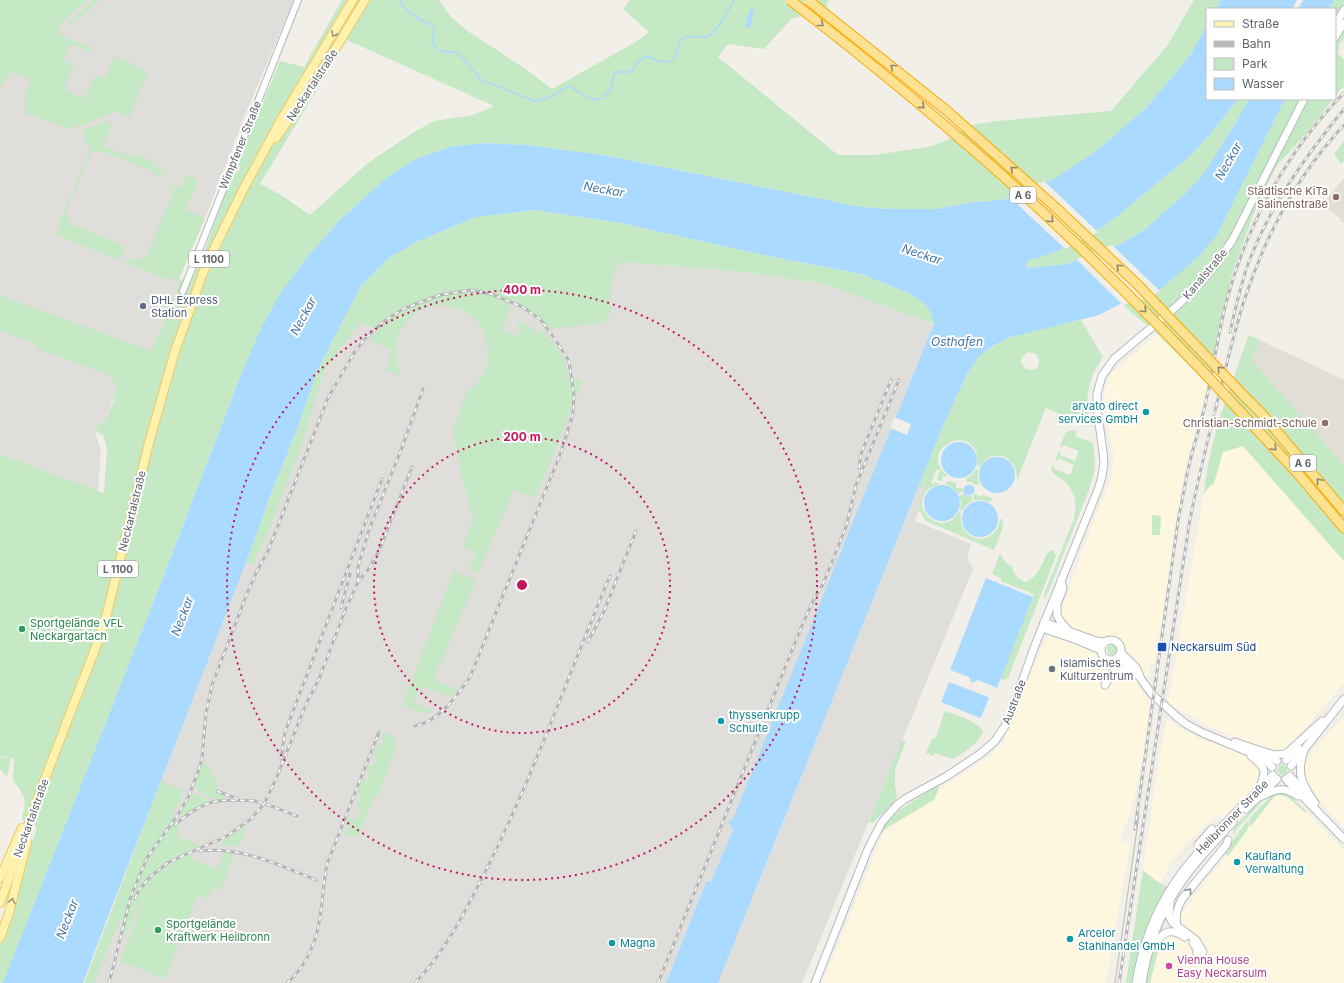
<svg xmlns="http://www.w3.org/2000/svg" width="1344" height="983" font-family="Inter,sans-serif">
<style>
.commercial{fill:#fef7e0}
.industrial{fill:#e0deda}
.education{fill:#e1ded6}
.green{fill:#c5e8c5;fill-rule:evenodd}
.water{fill:#aadaff}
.pier{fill:#f1efe8}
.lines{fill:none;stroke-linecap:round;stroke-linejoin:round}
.stream{stroke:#aadaff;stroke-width:1.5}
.tertiary-casing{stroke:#b5b8bc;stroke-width:8}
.secondary-casing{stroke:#b6babf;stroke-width:9}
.primary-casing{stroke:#f2c960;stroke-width:10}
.motorway-casing{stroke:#f9ab00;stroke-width:11}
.tertiary{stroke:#fff;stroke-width:6}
.secondary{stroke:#fff;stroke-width:7}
.primary{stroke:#fff2af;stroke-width:8}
.motorway{stroke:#fde293;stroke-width:9}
.tram{stroke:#b6b7b8;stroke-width:1}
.rail-casing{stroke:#b6b7b8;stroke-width:3}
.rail{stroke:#fff;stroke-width:1.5;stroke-dasharray:4.5;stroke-linecap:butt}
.motorway-bridge-casing{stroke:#f9ab00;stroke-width:11;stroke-linecap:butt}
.motorway-bridge{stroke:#fde293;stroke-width:9}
.oneway{stroke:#8e8975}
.oneway2{stroke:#979581}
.oneway3{stroke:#979a9d}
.ring{fill:none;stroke:#c2185b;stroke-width:2;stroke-dasharray:2 4}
.education-dot{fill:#8d6e63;stroke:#fff;stroke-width:1.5}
.service-dot{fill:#5c6f8a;stroke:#fff;stroke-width:1.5}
.culture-dot{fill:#0f9aa8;stroke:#fff;stroke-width:1.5}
.leisure-dot{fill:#2e9e5b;stroke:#fff;stroke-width:1.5}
.transit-dot{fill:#1a4fb4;stroke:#fff;stroke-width:1.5}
.worship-dot{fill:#6b7280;stroke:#fff;stroke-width:1.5}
.hotel-dot{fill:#d1479c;stroke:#fff;stroke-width:1.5}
.labels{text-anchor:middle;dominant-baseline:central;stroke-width:4;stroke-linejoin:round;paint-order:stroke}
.shield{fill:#fff;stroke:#8f9295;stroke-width:1}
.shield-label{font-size:10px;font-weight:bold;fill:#5f6368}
.street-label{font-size:11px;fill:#5f6368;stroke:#fff}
.education-label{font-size:11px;fill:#785e54;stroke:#fff;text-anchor:end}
.service-label{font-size:11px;fill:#4e5e75;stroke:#fff;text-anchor:start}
.culture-label{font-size:11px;fill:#0d838f;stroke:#fff;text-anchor:start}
.leisure-label{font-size:11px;fill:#27864d;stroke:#fff;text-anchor:start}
.transit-label{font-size:11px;fill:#164399;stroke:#fff;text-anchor:start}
.worship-label{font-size:11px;fill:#5b616d;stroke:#fff;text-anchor:start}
.hotel-label{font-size:11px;fill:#b23c85;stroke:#fff;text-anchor:start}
.water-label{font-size:12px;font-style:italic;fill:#4174aa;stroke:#fff}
.centre{fill:#c2185b;stroke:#fff;stroke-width:2}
.ring-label{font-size:12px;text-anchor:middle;font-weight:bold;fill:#c2185b;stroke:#fff;stroke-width:4;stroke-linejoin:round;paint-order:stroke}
</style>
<rect width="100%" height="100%" fill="#f1efe8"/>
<g class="commercial">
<path d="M1157,334L1208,384L1183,479L1155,664L1150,663L1149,675L1137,684L1150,702L1145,749L1140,774L1132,808L1120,840L1130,844L1106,983H823L885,829L894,819L987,758L1003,742L1033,668L1066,598L1092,524L1111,481L1114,458L1104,407L1105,389L1111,374Z"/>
<path d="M1243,446L1344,562V683L1295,740L1286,749L1281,752L1273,751L1247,742L1212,728L1168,703L1204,493L1210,486L1214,483L1223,452Z"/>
<path d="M1344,716V828L1307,786L1304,775L1305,761L1308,756Z"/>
<path d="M1167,719L1173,724L1200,739L1227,747L1250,758L1256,763L1261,771L1260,779L1257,783L1223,818L1216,815L1186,844L1172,861L1160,884L1143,870L1157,773Z"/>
<path d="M1282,794L1287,796L1306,811L1344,851V983H1150L1157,953L1170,928L1266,805L1276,795Z"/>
</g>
<g class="industrial">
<path d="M79,0H294L245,115L208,211L179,279L175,297L147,360L112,403L104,421L94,430L101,450L98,491L0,454V87L12,72Z"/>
<path d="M619,262L736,271L824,284L934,324L733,820L729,822L733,829L711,881L706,882L666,983H94L144,824L161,781L246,563L251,565L307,429L324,372L360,323L382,308Z"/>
<path d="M921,481L928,484L915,521L971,544L968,554V560L973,569L802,983H718Z"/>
</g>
<g class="education">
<path d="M1344,178V223L1340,221L1341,219L1322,205Z"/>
<path d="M1260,340L1344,380V466L1252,360Z"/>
</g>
<g class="green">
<path d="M0,0H88L62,22L58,28L59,32L62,36L93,48L91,52L70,44L63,60L74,65L64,88L83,99L96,75L106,78L115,56L143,69L147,73L130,117L115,111L79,127L78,125L69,129L25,113V93L32,80L12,72L0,87Z"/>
<path d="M94,0H100L80,17L67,26L68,23Z"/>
<path d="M342,0H439L451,17L466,30L524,68L552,89L634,43L649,32L623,9L630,0H828L826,10L791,19L764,49L728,44L718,57L838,155H874L928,147L948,140L971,125L997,121L1111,111L1167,46L1194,0H1221L1216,9H1207V25L1191,54L1146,108L1095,152L1054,179L1008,199L982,203L979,201L937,209H892L861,207L603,155L526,145L484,143L450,147L385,179L341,219L308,256L243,370L150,611L30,917L3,983H0V946L12,915L25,866L37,827L24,822L22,817C28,796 24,797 13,780L14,759L0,756V454L104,493L107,450L104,436L94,430L104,421L115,400L113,398L117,387L109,375L36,348L37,344L0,331V295L151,351L175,297L179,279H167L125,263L126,260L146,258L173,192L168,183L180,189L186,175L198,180L186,210L205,218L179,279L191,282L206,247L227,189L280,61L304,67ZM347,40L494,106L473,115L434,121L414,132L368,163L310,215L281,195L260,184Z"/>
<path d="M1334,0H1344V38L1339,45L1338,53L1344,60V86L1335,96V9H1330Z"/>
<path d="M1238,99H1250L1207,169L1187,192L1143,231L1121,244L1067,264L1028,268L1026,266L1028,261L1058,251L1102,227L1121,213L1188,158L1207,138Z"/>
<path d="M1285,99H1333L1304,136L1277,165L1256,208L1232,273L1208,384L1149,326L1133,314L1122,303L1203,252L1217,234Z"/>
<path d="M107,121L112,124L103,146L132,157L134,153L153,161L152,165L169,172L168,173L163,171L160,176L156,175L157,173L99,150L97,153L92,151L65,215L70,217L68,223L125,246L119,260L56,235L61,222L57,220L59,216L62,217L90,150L81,131Z"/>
<path d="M1344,141V161L1341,164L1334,154Z"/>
<path d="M537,210L620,223L764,255L860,274L908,292L925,304L931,313L934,324L824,284L736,271L620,262L610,285L611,311L604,323L551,329L533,312L513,300L502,330L518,336L521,329L517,327L519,322L527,325L538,333L543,329L565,360L569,380L577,378L583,381L535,498L514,489L478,574L469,570L475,553L463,547L473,519L463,481L453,429L467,392L478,382L485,371L488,360V351L485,336L478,322L462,309L452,307L439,305L428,307L414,314L404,325L399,332L396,346L397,362L401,376L385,370L392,350L369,340L376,332L373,328L360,323L324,372L307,429L269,531L253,563L251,565L246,563L271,494L298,427L317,371L361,286L390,257L419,241L476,217Z"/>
<path d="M1081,320L1103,357C1090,376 1085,394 1088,417L1087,420L1080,422L1046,408L1017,480C1018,456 992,446 980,467L977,466C984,421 915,443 946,475V477L943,476L942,481L937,480L940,470L937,469L931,483L934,484L935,482L939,484C898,497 940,544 959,512L961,513C957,543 996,549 1000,519H1002L1003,528L994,550L926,521L918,509L926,484L923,483L920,489L918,488L943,426L967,374L979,356L996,345L1011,337L1035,330ZM1029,352L1036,354L1039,360L1038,367L1033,370L1025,369L1021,362C1022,357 1024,354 1029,352Z"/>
<path d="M1249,335L1260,340L1252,360L1344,466V561L1243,446L1223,452L1214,483L1210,486L1204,493C1209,440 1231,385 1249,335Z"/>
<path d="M1074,430L1077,431L1075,436L1093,443L1095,463L1094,474L1089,490L1045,600L1044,594L1074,519C1077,504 1076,491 1063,480C1059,477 1054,475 1051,470L1053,465L1055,466L1054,469L1070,475L1074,465L1059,458L1057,461L1055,460L1059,451L1061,452L1060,455L1075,461L1079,451L1064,445L1062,447L1060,446L1066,432Z"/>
<path d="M976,469L978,470V479L980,484L976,485L971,482H967L966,478L973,474Z"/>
<path d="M951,481L956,483V488H963V491L958,494L952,487L945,484L946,482Z"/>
<path d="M964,493L967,496H971L973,501L966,505L962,511L960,510L961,502L959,496Z"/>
<path d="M975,494L982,497L983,495L992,498L991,502L983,500H974L973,495Z"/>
<path d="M1152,515L1161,516L1160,535H1152Z"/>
<path d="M1053,550L1056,556L1008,678L1006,680L1000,679L1034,594L1001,581V578L992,574L1000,554L1006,563L1012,566C1013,574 1017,578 1025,582C1038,578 1042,563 1048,552Z"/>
<path d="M454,571L476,580L433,680L458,689L451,697L420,686L413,703L431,709V713L417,712L402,705Z"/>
<circle cx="1112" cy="650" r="5"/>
<path d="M945,711C956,715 981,722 983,733C975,746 965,752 952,759L935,753L933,756L926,753L932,739L936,737Z"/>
<path d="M383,732L395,737L394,740L396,747L379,793L374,797L357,838L342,832L343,830L347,831L350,825L345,823L347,818L356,821L361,809L356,807L361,796L357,794L363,780L367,782L370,774L366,772L369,764L373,766L377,758L373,756L377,745L381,746L384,739L380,737Z"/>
<path d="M902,740L906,742L895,770V785L897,797C891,807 881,814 873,823L869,822Z"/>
<path d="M0,757L11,759L7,777L0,769Z"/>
<path d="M204,761L218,784L215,792L226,796L225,800C213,799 201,795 194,786Z"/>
<circle cx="1282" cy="770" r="5"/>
<path d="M161,781L182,790V798L172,815L180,830L177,836L202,846L174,859V861L193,853L192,859L217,869L223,854C228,852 231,851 234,855L220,891L212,888L208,899L198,895L165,979L120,961L150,885L125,937L121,918L94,983H84Z"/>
<path d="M938,785V791L934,800L890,826L878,834L889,819L901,809Z"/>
<path d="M1282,792L1289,795L1306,811L1305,813C1296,805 1287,792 1275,796L1250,827V818L1272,795Z"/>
<path d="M192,793L214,801L179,817Z"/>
<path d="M1267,796L1236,830L1234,836L1233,829L1236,824Z"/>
<path d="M1249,820L1248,829L1228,856L1225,853C1233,842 1239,830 1249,820Z"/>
<path d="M246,825L242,839L236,847L222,845L221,842Z"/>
<path d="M1143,870L1155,880L1177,893L1173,901L1163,926L1161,940L1150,983H1126Z"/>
</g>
<g class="water">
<path d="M1221,0H1297L1292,9H1216Z"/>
<path d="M1303,0H1334L1330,9H1298Z"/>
<path d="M750,9L754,10L750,28L745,26Z"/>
<path d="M1207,25V99H1238L1207,138L1188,158L1121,213L1102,227L1058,251L1028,261L1026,266L1028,268L1067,264L1121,244L1143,231L1187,192L1207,169L1250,99H1285L1217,235L1203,252L1189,265L1158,291L1146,297L1122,303L1099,315L1011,337L995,345L979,356L967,374L943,426L718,983H666L706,882L711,881L733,829L728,822L733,819L850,529L934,324L931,313L925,304L909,293L861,274L764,255L620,223L536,210L476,217L419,241L390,257L361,286L317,371L298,427L271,494L246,563L106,922L83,983H3L150,611L243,370L262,326L281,293L308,256L341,219L385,179L414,160L450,147L484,143L526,145L603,155L861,207L892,209H937L979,201L982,202L1008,199L1054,179L1095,152L1146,108L1191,54Z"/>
<circle cx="959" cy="460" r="18"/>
<circle cx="997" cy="475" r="18"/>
<circle cx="969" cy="490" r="5.5"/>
<circle cx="942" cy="503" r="18"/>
<circle cx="980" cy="519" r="18"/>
<path d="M986,578L1033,597L997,688L978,680L972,683L969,677L950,670Z"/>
<path d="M949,682L988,697L989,698L981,717L980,718L941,702Z"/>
</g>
<g class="pier">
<path d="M1044,181L1098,232L1065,249L1009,196Z"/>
<path d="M1112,245L1160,291L1147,299L1123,305L1076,259Z"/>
<path d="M894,417L911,424L907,435L890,428Z"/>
</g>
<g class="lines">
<path class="stream" d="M399,0C405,9 413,16 422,20C427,23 430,23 434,27V33L432,42C438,51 445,53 456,52L463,58L481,80L535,101L551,97L568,86C579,90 592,105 603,97C606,95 610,91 611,87C613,82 613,77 615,72H631L638,61L646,56C656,60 665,66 675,58L680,40C690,34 694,38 705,37C716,36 729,9 734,0"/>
<g class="tertiary-casing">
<path id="tertiary" d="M183,291L298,0"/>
</g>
<g class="secondary-casing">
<g id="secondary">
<path d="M1335,25L1344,10"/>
<path d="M1335,37L1344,23"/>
<path d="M1061,580L1063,589L1057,604V615L1060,621L1067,629"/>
<path d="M1044,622L1096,641L1104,642"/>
<path d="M1042,628L1077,640L1101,650"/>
<circle cx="1111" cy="650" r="10"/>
<path d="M1121,653L1135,666L1138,671L1141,679L1152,694L1176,716L1186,724L1203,733L1263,758L1272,767"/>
<path d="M1117,659L1125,663L1132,670"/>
<path d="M1105,685L1111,674L1117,669L1128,670L1136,675"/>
<path d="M1235,742L1258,750L1277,761"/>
<path d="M1258,750C1269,753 1278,758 1288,752L1322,721"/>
<path d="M1304,751C1296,773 1302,785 1315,803"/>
<path d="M1251,756C1265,767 1267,770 1260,787"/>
<path d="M1286,760L1298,748"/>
<path d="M1291,766L1344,699"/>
<path d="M1290,776L1301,788"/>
<path d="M1286,779L1344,839"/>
<path d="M1262,796C1277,788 1284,787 1298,796"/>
<path d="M1246,809L1277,779"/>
<path d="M1198,845L1212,829"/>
<path d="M1170,902L1169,916L1172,922L1196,940L1203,952"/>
<path d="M1177,926C1175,915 1177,908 1182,899L1227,844L1228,840"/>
<path d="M1193,943L1197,949V954"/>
<path d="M1150,949C1161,937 1166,924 1185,937"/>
<path d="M815,983L868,849L882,822L897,805L905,799L947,776L980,754L995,741L1005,726L1013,707L1034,648L1099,487L1102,476L1104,463L1103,452L1097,408V394L1102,376L1114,359L1177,306L1198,286L1216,264L1233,239L1304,99"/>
<path d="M1136,983C1152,882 1208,844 1273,775"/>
<path d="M1142,983C1153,910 1184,874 1233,822"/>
</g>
</g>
<g class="primary-casing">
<g id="primary">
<path d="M276,138L319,76L365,0"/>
<path d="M0,878L22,828"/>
<path d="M0,903L46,776L97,644L107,613L149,443L174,354L203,273L216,245L244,188L282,118L353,0"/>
<path d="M0,938L9,913L27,842"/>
</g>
</g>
<g class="motorway-casing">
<g id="motorway">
<path d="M1246,398L1263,415L1344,511"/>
<path d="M1238,409L1299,475L1344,528"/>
</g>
</g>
<use href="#tertiary" class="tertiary"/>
<use href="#secondary" class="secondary"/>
<use href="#primary" class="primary"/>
<use href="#motorway" class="motorway"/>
<path class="tram" d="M1115,983L1139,815"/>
<g class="rail-casing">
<g id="rail">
<path d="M1230,332C1235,310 1240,288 1247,267C1268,208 1305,157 1344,109"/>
<path d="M859,468L861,454L891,380"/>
<path d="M358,582L370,567L379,551L412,467"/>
<path d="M341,608L350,574"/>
<path d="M588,642L604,611L636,531"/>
<path d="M281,759L285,732L382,479"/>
<path d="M217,791L238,799"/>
<path d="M175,825C185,815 202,804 217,801C224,800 246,800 254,801C269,804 283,811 297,816"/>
<path d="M1135,829L1178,521C1182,502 1185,483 1189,465C1194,445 1200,426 1205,406C1213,370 1218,332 1228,296C1249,220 1289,149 1344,93"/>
<path d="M199,851C241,846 279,865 316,880"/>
<path d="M135,899L139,890L151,876L169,862L227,836L251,819L264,804L276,779L306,704L319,679L346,608L358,582V567L369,530L401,450L423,389"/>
<path d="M109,983L131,896L147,858L177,816L189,796L199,769L202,758L206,713L212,685L248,591L257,571L268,551L328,398L354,353L364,340L383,322L403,309L440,295L471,290L491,294L523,307L541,320L556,341L569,361L574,396L573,414L561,452L470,677C457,696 438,722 415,726"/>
<path d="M287,983C292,979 296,974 300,969C324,937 320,901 327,864L379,732"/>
<path d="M415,983C445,952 465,912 484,874C533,778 568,675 610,576"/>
<path d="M658,983L803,623L815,597L823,584L846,527L856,485L899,380"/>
<path d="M1119,983L1189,525C1198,477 1210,430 1222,383C1229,354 1236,326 1245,298C1266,235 1299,173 1344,125"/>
</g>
</g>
<use href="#rail" class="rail"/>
<g class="motorway-bridge-casing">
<g id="motorway-bridge">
<path d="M790,0C879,69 965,140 1047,216C1113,278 1177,343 1238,409"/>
<path d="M808,0L946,110L1053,205L1137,284L1246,398"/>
</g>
</g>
<use href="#motorway-bridge" class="motorway-bridge"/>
</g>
<defs><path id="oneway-chevron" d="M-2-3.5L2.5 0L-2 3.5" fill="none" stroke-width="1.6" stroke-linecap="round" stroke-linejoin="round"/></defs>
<g class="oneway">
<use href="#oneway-chevron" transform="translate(821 24) rotate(38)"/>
<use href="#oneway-chevron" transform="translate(893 67) rotate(-141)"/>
<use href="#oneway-chevron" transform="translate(922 106) rotate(40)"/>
<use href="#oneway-chevron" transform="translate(1013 169) rotate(-138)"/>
<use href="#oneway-chevron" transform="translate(1051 220) rotate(44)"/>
<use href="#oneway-chevron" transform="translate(1119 267) rotate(-137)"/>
<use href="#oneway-chevron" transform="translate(1144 310) rotate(46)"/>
<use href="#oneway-chevron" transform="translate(1220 369) rotate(-133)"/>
<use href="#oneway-chevron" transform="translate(1274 448) rotate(47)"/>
<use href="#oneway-chevron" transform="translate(1319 481) rotate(-130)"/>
</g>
<g class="oneway2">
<use href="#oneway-chevron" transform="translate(334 34) rotate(121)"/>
<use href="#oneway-chevron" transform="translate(12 901) rotate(-76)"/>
</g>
<use class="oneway3" href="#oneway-chevron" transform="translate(1189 891) rotate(-51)"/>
<g class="ring">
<circle cx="522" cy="585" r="148"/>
<circle cx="522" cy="585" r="295"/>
</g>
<g class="education-dot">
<circle cx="1336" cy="197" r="4"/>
<circle cx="1325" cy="423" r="4"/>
</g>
<circle class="service-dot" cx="143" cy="306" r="4"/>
<g class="culture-dot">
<circle cx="1146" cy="412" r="4"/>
<circle cx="721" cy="721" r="4"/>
<circle cx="1237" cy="862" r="4"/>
<circle cx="1070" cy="939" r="4"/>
<circle cx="612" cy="943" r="4"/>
</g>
<g class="leisure-dot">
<circle cx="22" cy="629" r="4"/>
<circle cx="158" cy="930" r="4"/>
</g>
<rect class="transit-dot" x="1157" y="642" width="10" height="10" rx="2"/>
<circle class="worship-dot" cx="1052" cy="669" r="4"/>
<circle class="hotel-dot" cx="1169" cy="966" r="4"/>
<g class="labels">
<g class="shield">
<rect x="1010" y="187" width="26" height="16" rx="3"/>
<rect x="189" y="251" width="40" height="16" rx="3"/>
<rect x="1290" y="455" width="26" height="16" rx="3"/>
<rect x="98" y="561" width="40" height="16" rx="3"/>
</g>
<g class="shield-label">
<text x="1023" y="195">A 6</text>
<text x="209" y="259">L 1100</text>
<text x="1303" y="463">A 6</text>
<text x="118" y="569">L 1100</text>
</g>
<g class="street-label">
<text transform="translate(312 85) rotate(-57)">Neckartalstraße</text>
<text transform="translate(240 145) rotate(-68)">Wimpfener Straße</text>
<text transform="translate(1205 274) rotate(-50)">Kanalstraße</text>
<text transform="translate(132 511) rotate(-76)">Neckartalstraße</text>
<text transform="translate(1014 702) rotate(-69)">Austraße</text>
<text transform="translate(1232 817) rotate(-46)">Heilbronner Straße</text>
<text transform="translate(31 818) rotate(-70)">Neckartalstraße</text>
</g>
<g class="education-label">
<text x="1328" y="191">Städtische KiTa<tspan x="1328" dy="13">Salinenstraße</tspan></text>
<text x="1317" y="423">Christian-Schmidt-Schule</text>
</g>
<g class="service-label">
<text x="151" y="300">DHL Express<tspan x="151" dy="13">Station</tspan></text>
</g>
<g class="culture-label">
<text x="1138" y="406" text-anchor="end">arvato direct<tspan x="1138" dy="13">services GmbH</tspan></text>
<text x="729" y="715">thyssenkrupp<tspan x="729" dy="13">Schulte</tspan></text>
<text x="1245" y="856">Kaufland<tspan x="1245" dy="13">Verwaltung</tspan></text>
<text x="1078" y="933">Arcelor<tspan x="1078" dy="13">Stahlhandel GmbH</tspan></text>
<text x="620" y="943">Magna</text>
</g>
<g class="leisure-label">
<text x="30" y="623">Sportgelände VFL<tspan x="30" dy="13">Neckargartach</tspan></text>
<text x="166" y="924">Sportgelände<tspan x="166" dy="13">Kraftwerk Heilbronn</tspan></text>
</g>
<g class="transit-label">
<text x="1171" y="647">Neckarsulm Süd</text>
</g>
<g class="worship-label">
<text x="1060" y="663">Islamisches<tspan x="1060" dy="13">Kulturzentrum</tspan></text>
</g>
<g class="hotel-label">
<text x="1177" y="960">Vienna House<tspan x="1177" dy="13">Easy Neckarsulm</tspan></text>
</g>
<g class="water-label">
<text transform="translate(1228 161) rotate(-60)">Neckar</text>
<text transform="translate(604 189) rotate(10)">Neckar</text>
<text transform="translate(922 254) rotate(18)">Neckar</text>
<text transform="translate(303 316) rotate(-62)">Neckar</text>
<text x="957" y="341">Osthafen</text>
<text transform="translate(182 616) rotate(-69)">Neckar</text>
<text transform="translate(67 919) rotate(-69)">Neckar</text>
</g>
</g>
<circle cx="522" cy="585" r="6" class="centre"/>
<g class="ring-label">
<text x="522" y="294">400 m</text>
<text x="522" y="441">200 m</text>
</g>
<rect x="1206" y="8" width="130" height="92" fill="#ffffff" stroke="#bfc1c3"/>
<rect x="1214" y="21" width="20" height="6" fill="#fff2af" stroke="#bfc1c3"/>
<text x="1242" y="28" font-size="12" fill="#5f6368">Straße</text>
<rect x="1214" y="41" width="20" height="6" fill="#b6b7b8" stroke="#bfc1c3"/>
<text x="1242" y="48" font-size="12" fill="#5f6368">Bahn</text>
<rect x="1214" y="58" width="20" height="12" fill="#c5e8c5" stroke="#bfc1c3"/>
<text x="1242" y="68" font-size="12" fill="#5f6368">Park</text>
<rect x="1214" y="78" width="20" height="12" fill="#aadaff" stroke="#bfc1c3"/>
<text x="1242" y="88" font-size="12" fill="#5f6368">Wasser</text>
</svg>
